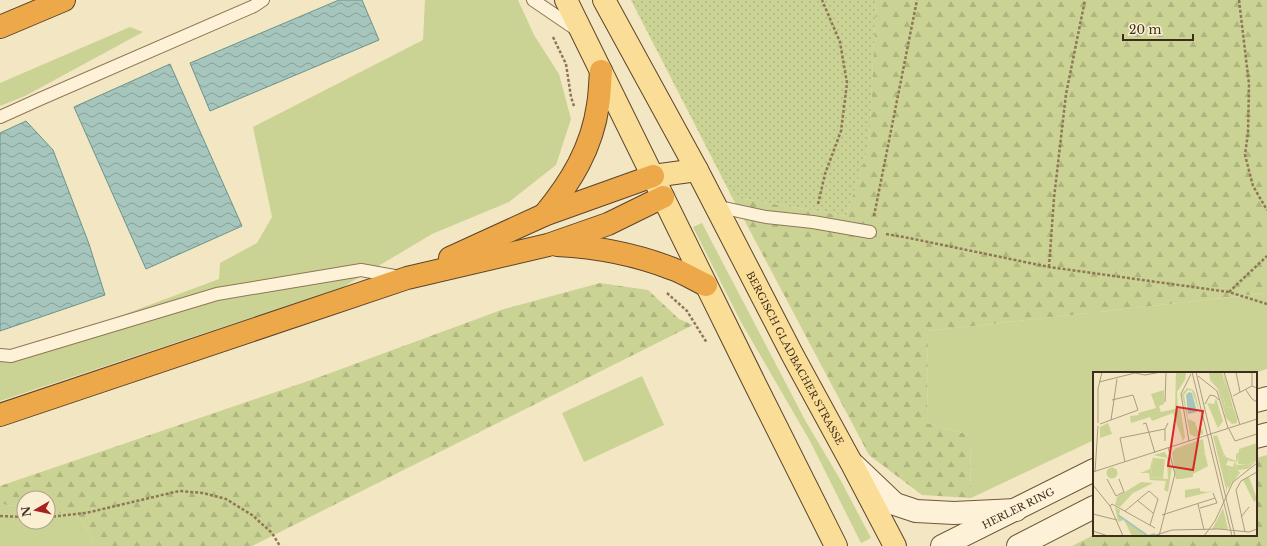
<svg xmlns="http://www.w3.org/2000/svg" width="1267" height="546" font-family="'Libre Baskerville',serif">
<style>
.grass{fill:#cad394}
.forest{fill:url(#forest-firs)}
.garden{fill:url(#garden-dots)}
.water{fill:url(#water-waves);stroke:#6a958b}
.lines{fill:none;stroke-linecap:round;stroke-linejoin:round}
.lane-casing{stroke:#907657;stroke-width:14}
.secondary-casing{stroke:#72573a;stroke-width:24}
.primary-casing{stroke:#5d442b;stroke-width:24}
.highway-casing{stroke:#5d442b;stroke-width:24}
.path{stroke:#907657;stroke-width:2.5;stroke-dasharray:3 2;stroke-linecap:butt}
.lane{stroke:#fdf2d7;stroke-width:12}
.secondary{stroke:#fdf2d7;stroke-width:22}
.primary{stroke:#fadd96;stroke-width:22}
.highway{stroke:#eca849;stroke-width:22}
.labels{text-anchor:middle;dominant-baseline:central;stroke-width:3;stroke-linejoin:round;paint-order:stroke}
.street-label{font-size:10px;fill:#3e2d1d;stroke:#faefd3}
.inset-river{fill:none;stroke:#a5c5bd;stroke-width:2}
.inset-road{fill:none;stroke:#ab9c80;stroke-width:1}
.view{fill:#d62828;fill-opacity:0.15;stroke:#d62828;stroke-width:2}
.inset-edge{fill:none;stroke:#3e2d1d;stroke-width:2}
</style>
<defs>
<pattern id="forest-firs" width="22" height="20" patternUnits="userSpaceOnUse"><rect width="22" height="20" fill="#cad394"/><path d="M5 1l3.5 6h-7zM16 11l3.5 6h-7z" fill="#afb57f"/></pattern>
<pattern id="garden-dots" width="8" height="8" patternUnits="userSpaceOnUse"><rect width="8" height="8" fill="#cad394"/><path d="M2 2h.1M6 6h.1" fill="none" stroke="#afb57f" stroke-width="1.8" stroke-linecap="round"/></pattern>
<pattern id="water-waves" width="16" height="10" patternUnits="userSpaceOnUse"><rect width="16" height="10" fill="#a5c5bd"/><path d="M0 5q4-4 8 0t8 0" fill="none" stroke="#88a099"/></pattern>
</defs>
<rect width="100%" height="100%" fill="#f3e6c2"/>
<g class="grass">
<path d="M425,0H518L534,35L559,74L571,119L556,165L509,202L432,234L343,287L0,401V361L219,279L220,263L257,243L272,217L253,127L423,40Z"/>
<path d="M130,27L143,32L25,96L0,106V83Z"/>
<path d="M702,223L805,420L841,481L871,538L861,543L810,441L741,322L693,227Z"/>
<path d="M1267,293V369L1253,373H1094V440L971,498L970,435L927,423L928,331Z"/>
<path d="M642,376L664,425L584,462L562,413Z"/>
<path d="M0,504L24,507V522H48V511L80,517L96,546H0Z"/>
</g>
<g class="forest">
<path d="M876,0H1267V293L928,331L927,423L970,435L971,498L922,495L869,455L732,197L846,216L869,146Z"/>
<path d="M600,283L648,290L679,319L693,325L252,546H96L80,517L48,511V498H24V507L0,504V486L314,379L504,309Z"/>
<path d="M1267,455V546H1072L1094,535H1256V458Z"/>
</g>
<path class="garden" d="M631,0H876L869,146L846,216L732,197Z"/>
<g class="water">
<path d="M339,0H362L379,40L210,111L190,63Z"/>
<path d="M170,64L242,226L146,269L74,107Z"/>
<path d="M26,121L53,150L89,244L105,295L0,331V133Z"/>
</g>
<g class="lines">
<g class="lane-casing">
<g id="lane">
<path d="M533,0L577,30"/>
<path d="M0,117L40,99L254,6L263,0"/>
<path d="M715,206L766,217L813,222L870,232"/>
<path d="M0,355L11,356L217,294L361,270L400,277"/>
</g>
</g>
<g class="secondary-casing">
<g id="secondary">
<path d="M1256,401L1267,398"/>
<path d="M1256,437L1267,434"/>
<path d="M854,465L895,504L916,511L954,513L1016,510"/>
<path id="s1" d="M942,546L1094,470"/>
<path d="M1018,546L1094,507"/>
</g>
</g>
<g class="primary-casing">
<g id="primary">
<path d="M566,0L755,384L836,546"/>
<path id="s2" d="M604,0L697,170L792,354L852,464L895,546"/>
<path d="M653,176L697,170"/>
</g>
</g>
<g class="highway-casing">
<g id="highway">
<path d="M0,27L64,0"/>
<path d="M544,215C571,182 592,148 598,105C600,94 600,82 601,71"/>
<path d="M557,245C597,247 635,254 673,269C684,273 695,280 706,285"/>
<path d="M450,258L544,215L653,176"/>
<path d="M0,415L407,278L548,245L608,224L663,197"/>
</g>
</g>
<g class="path">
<path d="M1239,0L1249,84L1248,133L1245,155L1253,186L1267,210"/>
<path d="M553,37L566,64L571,97L574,106"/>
<path d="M818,204L825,174L841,131L847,83L840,42L822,0"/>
<path d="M874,216L917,0"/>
<path d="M886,234L909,238L1049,267L1229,292L1267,304"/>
<path d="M1049,267L1054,198L1066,94L1085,0"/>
<path d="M1229,292L1267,256"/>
<path d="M667,293L687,311L707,343"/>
<path d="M0,516L24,517"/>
<path d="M48,517L86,513L179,491L203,493L226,499L252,515L272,533L280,546"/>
</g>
<use href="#lane" class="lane"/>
<use href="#secondary" class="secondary"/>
<use href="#primary" class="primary"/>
<use href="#highway" class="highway"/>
</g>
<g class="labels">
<g class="street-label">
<text stroke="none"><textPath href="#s2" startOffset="406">BERGISCH GLADBACHER STRASSE</textPath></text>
<text stroke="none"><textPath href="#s1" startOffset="85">HERLER RING</textPath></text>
</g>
</g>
<g transform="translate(1093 372)">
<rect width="164" height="164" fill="#f3e6c2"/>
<path d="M83,0H93L92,8L84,20L85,39L59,49L57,45L38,51L37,44L46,43L45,41L63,36L58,22L71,18V32L66,34L68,40L82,37ZM127,14L135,17L140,35L133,36ZM94,16L100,18L102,21L108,45L99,19L95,18L91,23L95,47L102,50L105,59L110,57V62L102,65L97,62L89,22ZM15,51L19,62L7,66V55ZM124,63L131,82L135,88L133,85L143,89V82L147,80L144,90L138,89L143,91L144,93H155L164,88L155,97L145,98L141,90L134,88L131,85L126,68L134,109V121L120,64ZM83,79L88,80V107H83L79,81ZM60,86L72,87L70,106L58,105ZM13.5 101a5.5 5.5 0 1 1 11 0a5.5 5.5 0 1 1-11 0ZM48,110L60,111L40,121L27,135L22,133L24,125Z" fill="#cad394"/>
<path d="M130,0L135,17L127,14L132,33L133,36L140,35L144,46V51L139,52L133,46L125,17L117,8L132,14ZM123,26L130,49L125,56L114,31L121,32ZM87,34L92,65L90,69L80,41L85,39ZM126,68L131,85L135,88L133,93L140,95L141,91L145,98L136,97L139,111L135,117L124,69ZM95,72L94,77L112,82L115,94L100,102V105L88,107L87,80L79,81L82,77ZM72,80L79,95L75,120L71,118L73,109L57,108L56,101H47L57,97L60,84L58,105L75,107L74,86L60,83ZM107,116V119L114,120L125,118L92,126V118ZM130,136L135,157H119L124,148Z" fill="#cad394"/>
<path d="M22,135L27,138L26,144L56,164H39L31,148L25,150Z" fill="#cad394"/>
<path d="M116,0H129L132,14L117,8ZM110,67L112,82L93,77L95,72ZM164,71V88L154,93L145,92L146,77ZM136,97L145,98L147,101L139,111ZM156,105L164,127L161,130L150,108Z" fill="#cad394"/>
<path d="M96,20L99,21L104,40L95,42L93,23Z" fill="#a5c5bd"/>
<path class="inset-river" d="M25,143L55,164L62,162"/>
<path class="inset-road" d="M99,0L139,164M103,0L142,164M131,0L147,53M143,0L147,20M159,0V14M105,4L124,19L135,56M6,10L42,1L52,3L68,0M153,18L159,27L164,30M140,24L159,14L164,16M72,30L73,0M112,32L117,23L122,24L126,28M18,48L24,7M5,51V17L9,0M7,52L45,38L40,23L19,28M50,52L53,51L62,81M136,57L142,69L164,62M72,69V57L75,51M96,69L88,22L98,2M32,90L27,66L72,57M0,100L164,47M2,100L5,54M14,107L23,124M0,113L17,134L19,132L62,156M23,124L31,120L26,107M44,128L60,141M105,132L111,158M17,134L30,164M107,136L124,131L120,121M32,139L56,119L65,127L57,153M0,142L24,148M69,143L122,126M148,145L156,135M0,159L15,164M152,160L143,118L148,109L164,100M60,164L79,158L126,157L156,160L164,157M66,164L82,102L75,75M111,164L122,149L140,110L164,91"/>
<path class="view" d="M84,35L110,39L100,98L75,94Z"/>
<rect width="164" height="164" class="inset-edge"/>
</g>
<g transform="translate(36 510) rotate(261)"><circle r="19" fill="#faefd3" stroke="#afa18a"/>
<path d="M0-3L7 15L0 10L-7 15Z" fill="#a6211f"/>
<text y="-6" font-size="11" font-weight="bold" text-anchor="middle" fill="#3e2d1d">N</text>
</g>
<path d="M1123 34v6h70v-6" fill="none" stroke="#3e2d1d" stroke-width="2"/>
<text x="1129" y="34" font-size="12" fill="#3e2d1d" stroke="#faefd3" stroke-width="3" paint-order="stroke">20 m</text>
</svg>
